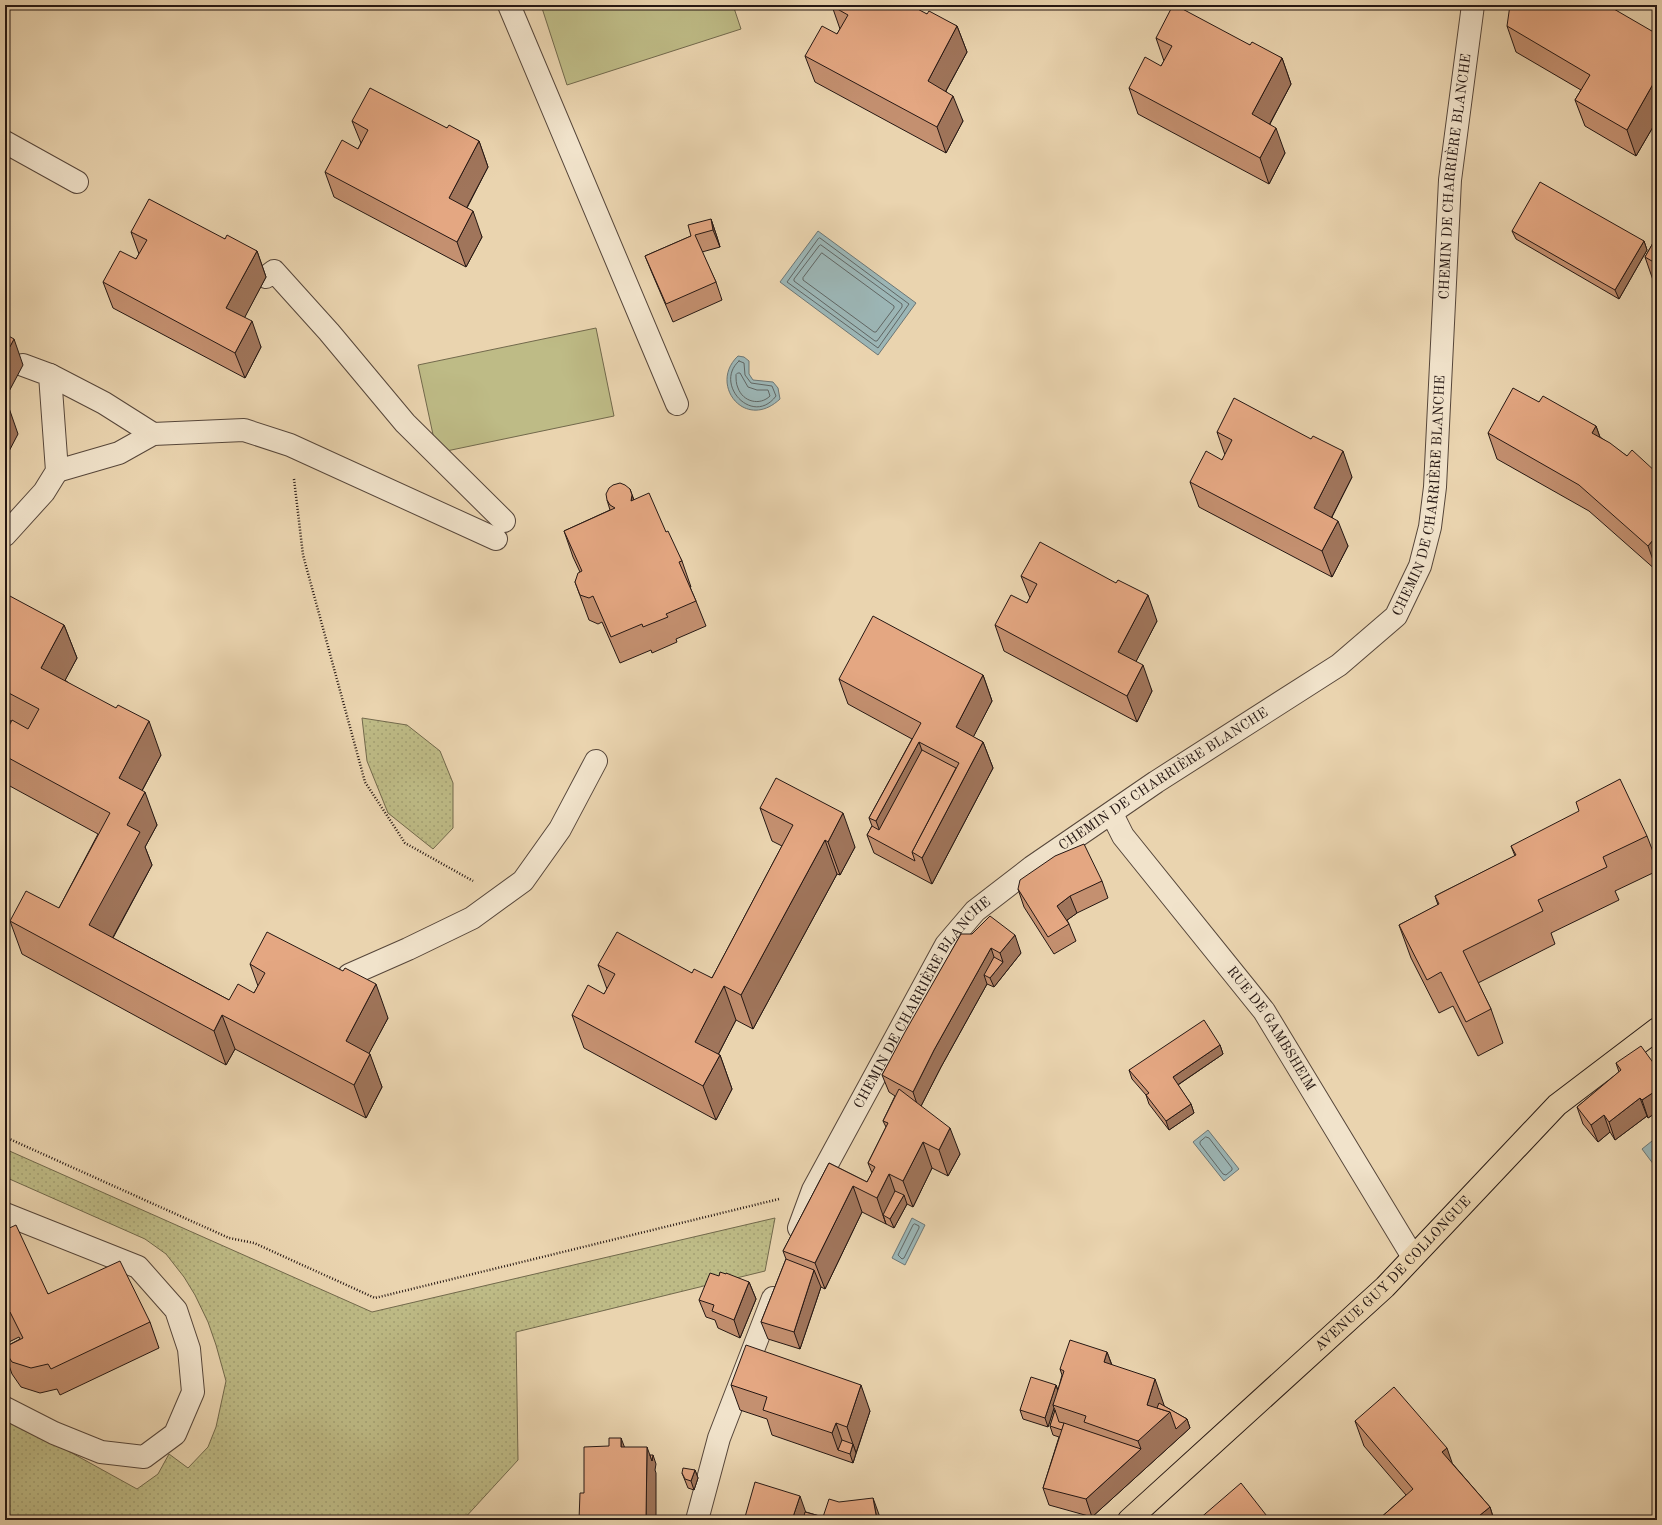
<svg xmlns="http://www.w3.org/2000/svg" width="1662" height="1525" font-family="'Old Standard TT',serif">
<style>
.grass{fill:url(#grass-dots);stroke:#72694c}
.garden{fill:#bebb86;stroke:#72694c}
.water{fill:#9cb6b6;stroke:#6c7675}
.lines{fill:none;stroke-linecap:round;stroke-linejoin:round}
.shore{stroke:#606664;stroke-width:1}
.minor-casing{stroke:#56463a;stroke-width:24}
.major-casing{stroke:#251713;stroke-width:24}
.path{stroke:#251713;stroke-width:2.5;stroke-dasharray:1 2;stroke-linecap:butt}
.minor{stroke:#f1e3cb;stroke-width:22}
.major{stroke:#ead4af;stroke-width:22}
.wall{fill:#c49070;stroke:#251713}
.shaded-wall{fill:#a0755b;stroke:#251713}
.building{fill:#e4a782;stroke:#251713}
.labels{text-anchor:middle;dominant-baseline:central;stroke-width:3;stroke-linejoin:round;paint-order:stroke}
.street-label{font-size:14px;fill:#251713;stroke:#f1e3cb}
</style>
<defs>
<pattern id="grass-dots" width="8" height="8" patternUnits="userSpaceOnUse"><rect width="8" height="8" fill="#bebb86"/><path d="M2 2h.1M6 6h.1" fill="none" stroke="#a3a073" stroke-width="1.8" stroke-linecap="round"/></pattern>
</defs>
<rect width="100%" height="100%" fill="#ead4af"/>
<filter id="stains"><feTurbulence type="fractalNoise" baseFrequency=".005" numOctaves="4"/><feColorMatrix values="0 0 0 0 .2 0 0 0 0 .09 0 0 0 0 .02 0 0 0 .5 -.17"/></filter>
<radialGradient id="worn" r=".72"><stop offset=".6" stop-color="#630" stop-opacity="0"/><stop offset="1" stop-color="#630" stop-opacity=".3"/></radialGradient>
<g class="grass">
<path d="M362,718L407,725L440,751L453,783V828L433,849L388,813L367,761Z"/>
<path d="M5,1149L372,1312L775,1218L765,1271L516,1332L518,1460L463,1520H6L5,1518V1416L137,1489L158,1474L169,1454L188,1468L208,1447L216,1427L226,1381L216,1345L208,1322L195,1295L184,1277L166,1254L145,1239L5,1177Z"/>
</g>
<g class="garden">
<path d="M541,5H733L741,29L567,85Z"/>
<path d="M596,328L614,416L437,453L418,365Z"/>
</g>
<g class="water">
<path d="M818,231L916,303L878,355L780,282Z"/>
<path d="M738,356L744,357L749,361V374L753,380L773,382L778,388L780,399C745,432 708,384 738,356Z"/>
<path d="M1208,1130L1239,1169L1224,1181L1193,1142Z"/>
<path d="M1657,1137V1162L1654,1165L1642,1149Z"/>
<path d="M912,1218L925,1225L905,1265L892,1258Z"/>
</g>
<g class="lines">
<g class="shore">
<path d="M820,238L909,304L878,348L787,282L818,239Z"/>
<path d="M821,245L902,304V307L877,341H875L794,281V279L819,246Z"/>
<path d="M822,253L894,306V308L876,332H874L803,280V278Z"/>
<path d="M739,361L744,363L745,375L751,383L772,386L776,396C753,427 713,384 739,361Z"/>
<path d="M738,373H740L748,387L757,390H768L770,396C760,406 743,402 738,388C736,384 736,379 736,375Z"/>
<path d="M1206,1137L1209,1138L1232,1168V1170L1226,1175L1223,1174L1200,1144V1142Z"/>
<path d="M915,1224L919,1226V1228L904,1258L902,1259L898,1255L913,1225Z"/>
</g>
<g class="minor-casing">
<g id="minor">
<path d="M509,5L677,404"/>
<path d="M5,142L77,182"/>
<path d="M266,277L274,271L329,332L405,423L504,521"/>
<path d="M50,375L104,403L153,434"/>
<path d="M57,471L119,453L153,434L244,430L290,445L496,539"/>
<path d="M5,535L44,492L57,471L50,375L23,365"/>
<path id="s1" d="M1112,814L1123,836L1264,1011L1413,1257"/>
<path d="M349,975L408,949L472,918L523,881L560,829L596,761"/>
<path d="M5,1214L138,1267L176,1310L189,1349L193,1392L175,1434L144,1457L101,1452L54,1433L5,1408"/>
<path id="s2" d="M799,1228L813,1190L946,945L975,911L1032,867L1156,782L1339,665L1396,616L1420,566L1430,527L1435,487L1450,180L1473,5"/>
<path d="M697,1520L719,1438L773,1298"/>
</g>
</g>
<g class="major-casing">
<g id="major">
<path id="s3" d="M1129,1520L1385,1287L1557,1105L1657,1029"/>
</g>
</g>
<g class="path">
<path d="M294,479L303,555L365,782L405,843L473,881"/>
<path d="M5,1137L229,1238L254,1243L375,1298L779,1199"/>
</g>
<use href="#minor" class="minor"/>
<use href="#major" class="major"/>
</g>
<g class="wall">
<path d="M832,6L927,14L957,26L967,52L946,91L963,121L946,153L815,82L805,56L837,34L840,29Z"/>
<path d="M1507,26L1657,34V120L1636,156L1585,126L1575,100L1581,90L1516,52Z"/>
<path d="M1156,38L1250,45L1282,58L1291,84L1270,124L1285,153L1269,184L1138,114L1129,88L1161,66L1164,61Z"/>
<path d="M352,121L447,128L479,141L488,167L467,208L482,237L466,267L334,197L325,172L358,149L361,143Z"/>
<path d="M711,219L717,237L720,247L702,252L716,282L722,300L673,322L652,273L645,256L691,236Z"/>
<path d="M1512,231L1644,241L1647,250L1619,299L1516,239Z"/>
<path d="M131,232L225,239L257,251L266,277L244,318L261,347L245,378L113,308L103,282L136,259L139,254Z"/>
<path d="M1657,236V285L1654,283L1645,257Z"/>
<path d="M1539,402L1596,426L1600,437L1627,456L1657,473V571L1589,511L1497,459L1488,433Z"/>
<path d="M1217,432L1352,477L1332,517L1348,546L1332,577L1199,507L1190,482L1222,460L1225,455Z"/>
<path d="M630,489L634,500L666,532L682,561L691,587H690L696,601L706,626L676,639L677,642L652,653L651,650L620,663L602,622L598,624L589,620L575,582L580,572L573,557L564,531L610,510L607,500Z"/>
<path d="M1021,576L1157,621L1136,661L1152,691L1137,722L1004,651L995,625L1027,603L1030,598Z"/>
<path d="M5,600L64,625L77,658L65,680L161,755L142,791L157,825L145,847L152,865L113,938L229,1000L254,993L258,986L250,964L388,1018L369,1053L382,1087L366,1118L235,1049L226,1065L22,954L10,921L59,908L98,834L8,785L5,777V734L11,721L5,718Z"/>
<path d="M983,675L992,701L973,737L983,742L993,768L932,884L874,853L867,835L872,826L869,818L912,739L848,704L839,679Z"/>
<path d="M760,808L855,847L840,875L837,874L753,1029L736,1020L718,1055H720L732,1089L716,1120L584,1048L572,1015L604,994L607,989L598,965L692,973L712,978L782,846L772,841Z"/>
<path d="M1647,836L1657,862V871L1615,891L1619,900L1551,933L1555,944L1478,983L1491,1009L1503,1043L1478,1056L1453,1006L1439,1013L1411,958L1399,925L1438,905L1435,896L1515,856L1511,846Z"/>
<path d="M1102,881L1108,898L1077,913L1067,920L1069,924L1076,941L1054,954L1024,907L1018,889Z"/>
<path d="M961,934L1021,953L994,987L987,984L941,1067L921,1106L960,1154L948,1176L932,1168L913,1207L907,1204L894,1228L862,1212L825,1289L821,1287L800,1349L768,1339L761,1322L786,1259L783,1251L829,1163L867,1182L872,1173L868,1163L886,1127L883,1121L895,1096L889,1092L882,1075Z"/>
<path d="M1220,1045L1223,1054L1178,1085L1191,1104L1194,1113L1169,1130L1149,1104L1146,1095L1132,1079L1129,1070Z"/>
<path d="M1616,1063L1655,1065L1657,1064V1112L1648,1118L1647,1116L1615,1140L1610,1132L1598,1142L1583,1124L1577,1107L1619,1072Z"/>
<path d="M5,1230L48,1294L150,1322L159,1348L60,1395L57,1389L40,1393L21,1387L12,1374L5,1354V1347L20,1339L19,1337L5,1344Z"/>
<path d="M719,1276L749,1282L756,1299L740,1338L718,1328L715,1320L706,1317L699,1300Z"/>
<path d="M1107,1352L1112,1365L1164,1405V1406L1187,1419L1190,1428L1092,1517L1049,1505L1043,1488L1059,1437L1053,1435L1050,1426L1055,1410L1054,1408L1048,1427L1023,1419L1020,1410L1056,1385L1058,1390L1062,1375L1060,1369Z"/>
<path d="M731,1385L870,1411L853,1463L772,1435L767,1419L740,1410Z"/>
<path d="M1355,1421L1452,1463L1490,1507L1494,1520H1378L1406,1495L1364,1446Z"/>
<path d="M695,1470L698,1478L694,1490L688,1488L682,1473Z"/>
<path d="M806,1512L823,1517L881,1520H746L745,1517Z"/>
</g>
<g class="shaded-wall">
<path d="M957,26L967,52L937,107L928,81Z"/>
<path d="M1282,58L1291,84L1261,140L1252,114Z"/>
<path d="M1657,77V120L1636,156L1627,130Z"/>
<path d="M953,96L963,121L946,153L937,127Z"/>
<path d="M1276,128L1285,153L1269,184L1260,158Z"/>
<path d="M479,141L488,167L458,224L449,198Z"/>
<path d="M473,211L482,237L466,267L457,242Z"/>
<path d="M711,219L717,237L720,247L713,230Z"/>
<path d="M1644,241L1647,250L1619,299L1615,290Z"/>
<path d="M257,251L266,277L236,334L226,308Z"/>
<path d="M252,321L261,347L245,378L235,353Z"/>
<path d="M14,339L23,365L5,399V356Z"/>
<path d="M9,408L18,434L5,459V415Z"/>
<path d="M1596,426L1605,452L1592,433Z"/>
<path d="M1343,451L1352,477L1323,534L1314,508Z"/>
<path d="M632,495L641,521L631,501Z"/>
<path d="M1338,521L1348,546L1332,577L1322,551Z"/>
<path d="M1657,535V571L1648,546Z"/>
<path d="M1148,595L1157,621L1128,677L1118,652Z"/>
<path d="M64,625L77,658L54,701L41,668Z"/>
<path d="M1143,665L1152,691L1137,722L1127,696Z"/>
<path d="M983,675L992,701L965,753L956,727Z"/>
<path d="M149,721L161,755L131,811L119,778Z"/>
<path d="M919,742L928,768L885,845L876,821Z"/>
<path d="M983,742L993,768L932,884L922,858Z"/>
<path d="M145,792L157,825L145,847L152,865L101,959L89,925L127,825Z"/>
<path d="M843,813L855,847L840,875L828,842Z"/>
<path d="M825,840L837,874L753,1029L741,995Z"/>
<path d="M1070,896L1077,913L1063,923L1057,906Z"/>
<path d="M1015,935L1021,953L994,987L990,978L1003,962L1000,953Z"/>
<path d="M991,948L997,966L984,975L987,984L941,1067L919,1110L913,1092L934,1050Z"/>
<path d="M376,984L388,1018L358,1074L346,1041Z"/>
<path d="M724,986L736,1020L707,1076L695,1042Z"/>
<path d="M222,1015L235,1049L226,1065L214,1031Z"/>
<path d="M1220,1045L1223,1054L1176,1086L1173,1077Z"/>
<path d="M370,1054L382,1087L366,1118L354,1085Z"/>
<path d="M720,1055L732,1089L716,1120L703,1086Z"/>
<path d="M1657,1090V1112L1648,1118L1642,1100Z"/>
<path d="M1640,1098L1647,1116L1615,1140L1609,1122Z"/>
<path d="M1191,1104L1194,1113L1169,1130L1166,1121Z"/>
<path d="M1604,1115L1610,1132L1598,1142L1591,1125Z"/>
<path d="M950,1128L960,1154L948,1176L939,1150Z"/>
<path d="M923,1142L932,1168L913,1207L903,1181Z"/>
<path d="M889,1174L898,1200L883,1215L886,1224L877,1198Z"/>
<path d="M853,1186L862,1212L825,1289L815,1263Z"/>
<path d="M904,1195L907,1204L894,1228L890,1219Z"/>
<path d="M814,1270L821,1287L800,1349L794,1332Z"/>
<path d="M749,1282L756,1299L740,1338L734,1320Z"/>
<path d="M1107,1352L1116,1377L1104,1362Z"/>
<path d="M1155,1379L1164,1405L1159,1422L1170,1412L1187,1419L1190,1428L1092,1517L1086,1499L1141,1449L1138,1441L1147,1405Z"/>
<path d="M861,1385L870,1411L856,1453L847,1427Z"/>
<path d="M1056,1385L1059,1394L1053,1405L1054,1408L1048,1427L1045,1418Z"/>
<path d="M836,1423L845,1449L838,1450L832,1433Z"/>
<path d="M621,1438L631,1464L621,1447Z"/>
<path d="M853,1444L856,1453L853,1463L850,1454Z"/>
<path d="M647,1447L652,1461L653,1455L656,1464L655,1470L656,1473V1520H646Z"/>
<path d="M1447,1448L1456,1474L1442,1452Z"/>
<path d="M695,1470L698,1478L694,1490L691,1481Z"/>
<path d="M800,1496L806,1513L804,1520H792Z"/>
<path d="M873,1498L881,1520H877Z"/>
<path d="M1490,1507L1494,1520H1474Z"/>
</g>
<g class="building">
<path d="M833,5H910L927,14L929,11L957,26L928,81L953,96L937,127L805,56L822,26L837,34L848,15L832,6Z"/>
<path d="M1173,5H1175L1250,45L1252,42L1282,58L1252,114L1276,128L1260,158L1129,88L1145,57L1161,66L1172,46L1156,38Z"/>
<path d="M1510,5H1607L1657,34V77L1627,130L1575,100L1590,75L1507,26Z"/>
<path d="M370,88L447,128L449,125L479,141L449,198L473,211L457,242L325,172L342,140L358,149L368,130L352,121Z"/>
<path d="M1540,182L1644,241L1615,290L1512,231Z"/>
<path d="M149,199L225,239L227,235L257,251L226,308L252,321L235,353L103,282L120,251L136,259L147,240L131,232Z"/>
<path d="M711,219L713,230L695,235L716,282L666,304L645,256L691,236L688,225Z"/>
<path d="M1657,236V264L1645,257Z"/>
<path d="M5,334L14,339L5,356Z"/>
<path d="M1513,388L1539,402L1543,396L1596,426L1592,433L1610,443L1627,456L1632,450L1657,473V535L1648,546L1579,485L1488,433Z"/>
<path d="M1234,398L1311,439L1313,436L1343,451L1314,508L1338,521L1322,551L1190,482L1206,451L1222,460L1232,440L1217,432Z"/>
<path d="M5,406L9,408L5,415Z"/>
<path d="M620,483L625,485L630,489L632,495L631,501L649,493L666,532L668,531L682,561L679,562L696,601L666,614L668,617L643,627L642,624L611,637L593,596L589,598L580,595L575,582L578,573L582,571L564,531L615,508L610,505L607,500L606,494L609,488L613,485Z"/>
<path d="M1040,542L1116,583L1118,580L1148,595L1118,652L1143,665L1127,696L995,625L1011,595L1027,603L1037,584L1021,576Z"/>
<path d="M8,595L64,625L41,668L116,708L118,705L149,721L119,778L145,792L127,825L140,832L89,925L229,1000L238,984L254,993L265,973L250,964L267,932L343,971L345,968L376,984L346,1041L370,1054L354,1085L222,1015L214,1031L10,921L26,891L59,908L110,813L5,756V734L12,720L28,729L39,709L5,691V600Z"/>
<path d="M873,616L983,675L956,727L983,742L922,858L912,852L959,763L919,742L876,821L869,818L921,723L839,679Z"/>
<path d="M922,750L956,768L912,852L915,861L867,835L872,826L879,830Z"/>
<path d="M776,778L843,813L828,842L825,840L741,995L724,986L695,1042L720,1055L703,1086L572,1015L588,985L604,994L615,974L598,965L617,932L692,973L694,969L712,978L793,825L760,808Z"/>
<path d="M1620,779L1647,836L1603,857L1607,867L1538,900L1543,911L1463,951L1491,1009L1466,1022L1441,972L1427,980L1399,925L1439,904L1435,896L1516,855L1511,846L1579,811L1576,802Z"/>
<path d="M1084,844L1102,881L1070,896L1057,906L1069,924L1048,937L1018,889L1020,880L1055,856Z"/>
<path d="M990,916L1015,935L1000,953L991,948L934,1050L913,1092L882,1075L905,1032L961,934H972Z"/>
<path d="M994,957L1003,962L990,978L984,975Z"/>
<path d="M1204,1020L1220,1045L1173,1077L1191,1104L1166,1121L1146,1095L1149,1093L1129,1070Z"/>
<path d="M1641,1046L1657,1068V1090L1642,1100L1640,1098L1609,1122L1604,1115L1591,1125L1577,1107L1621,1070L1616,1063Z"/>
<path d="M899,1089L950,1128L939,1150L923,1142L903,1181L889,1174L877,1198L853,1186L815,1263L783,1251L829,1163L867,1182L875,1167L868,1163L888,1123L883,1121Z"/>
<path d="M895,1191L904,1195L890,1219L883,1215Z"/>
<path d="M16,1225L48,1294L120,1261L150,1322L51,1369L48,1364L31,1368L12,1362L5,1351V1347L23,1338L10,1312L5,1314V1230Z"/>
<path d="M786,1259L814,1270L794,1332L761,1322Z"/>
<path d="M720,1272L726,1274V1273L749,1282L734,1320L712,1311L714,1305L699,1300L710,1273L719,1276Z"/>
<path d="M1070,1340L1107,1352L1104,1362L1155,1379L1147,1405L1170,1412L1138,1441L1084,1422L1086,1416L1053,1405L1064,1371L1060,1369Z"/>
<path d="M746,1345L861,1385L847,1427L836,1423L832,1433L763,1410L767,1397L731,1385Z"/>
<path d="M1031,1377L1056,1385L1045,1418L1020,1410Z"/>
<path d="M1394,1387L1447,1448L1442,1452L1490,1507L1474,1520H1378L1413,1489L1355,1421Z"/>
<path d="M1159,1403L1187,1419L1176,1429L1170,1412L1157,1408Z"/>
<path d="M1055,1410L1059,1422L1064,1423L1062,1430L1050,1426Z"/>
<path d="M1064,1423L1141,1449L1086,1499L1043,1488Z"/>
<path d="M609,1438H621V1447H647L646,1520H579L580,1493H584V1447L609,1446Z"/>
<path d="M842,1440L853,1444L850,1454L838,1450Z"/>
<path d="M650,1455H653L652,1461Z"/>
<path d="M683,1468L695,1470L691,1481L685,1479L682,1473Z"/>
<path d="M755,1482L800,1496L792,1520H754L745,1517Z"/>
<path d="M1241,1483L1270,1520H1198Z"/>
<path d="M873,1498L877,1520H803L805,1512L823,1517L829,1499L839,1502Z"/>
</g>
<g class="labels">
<g class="street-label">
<text stroke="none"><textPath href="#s2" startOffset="1326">CHEMIN DE CHARRIÈRE BLANCHE</textPath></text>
<text stroke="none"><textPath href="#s2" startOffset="1003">CHEMIN DE CHARRIÈRE BLANCHE</textPath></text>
<text stroke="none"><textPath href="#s2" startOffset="594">CHEMIN DE CHARRIÈRE BLANCHE</textPath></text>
<text stroke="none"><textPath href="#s2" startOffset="258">CHEMIN DE CHARRIÈRE BLANCHE</textPath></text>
<text stroke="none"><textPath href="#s1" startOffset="268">RUE DE GAMBSHEIM</textPath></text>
<text stroke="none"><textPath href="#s3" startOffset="361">AVENUE GUY DE COLLONGUE</textPath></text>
</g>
</g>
<rect width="1662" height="1525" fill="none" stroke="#ead4af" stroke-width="20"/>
<rect x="6" y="6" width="1650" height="1513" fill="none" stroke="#251713" stroke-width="2"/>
<rect x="10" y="10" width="1642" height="1505" fill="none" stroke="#251713"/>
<rect width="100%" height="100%" filter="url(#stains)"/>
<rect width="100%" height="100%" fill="url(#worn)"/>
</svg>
